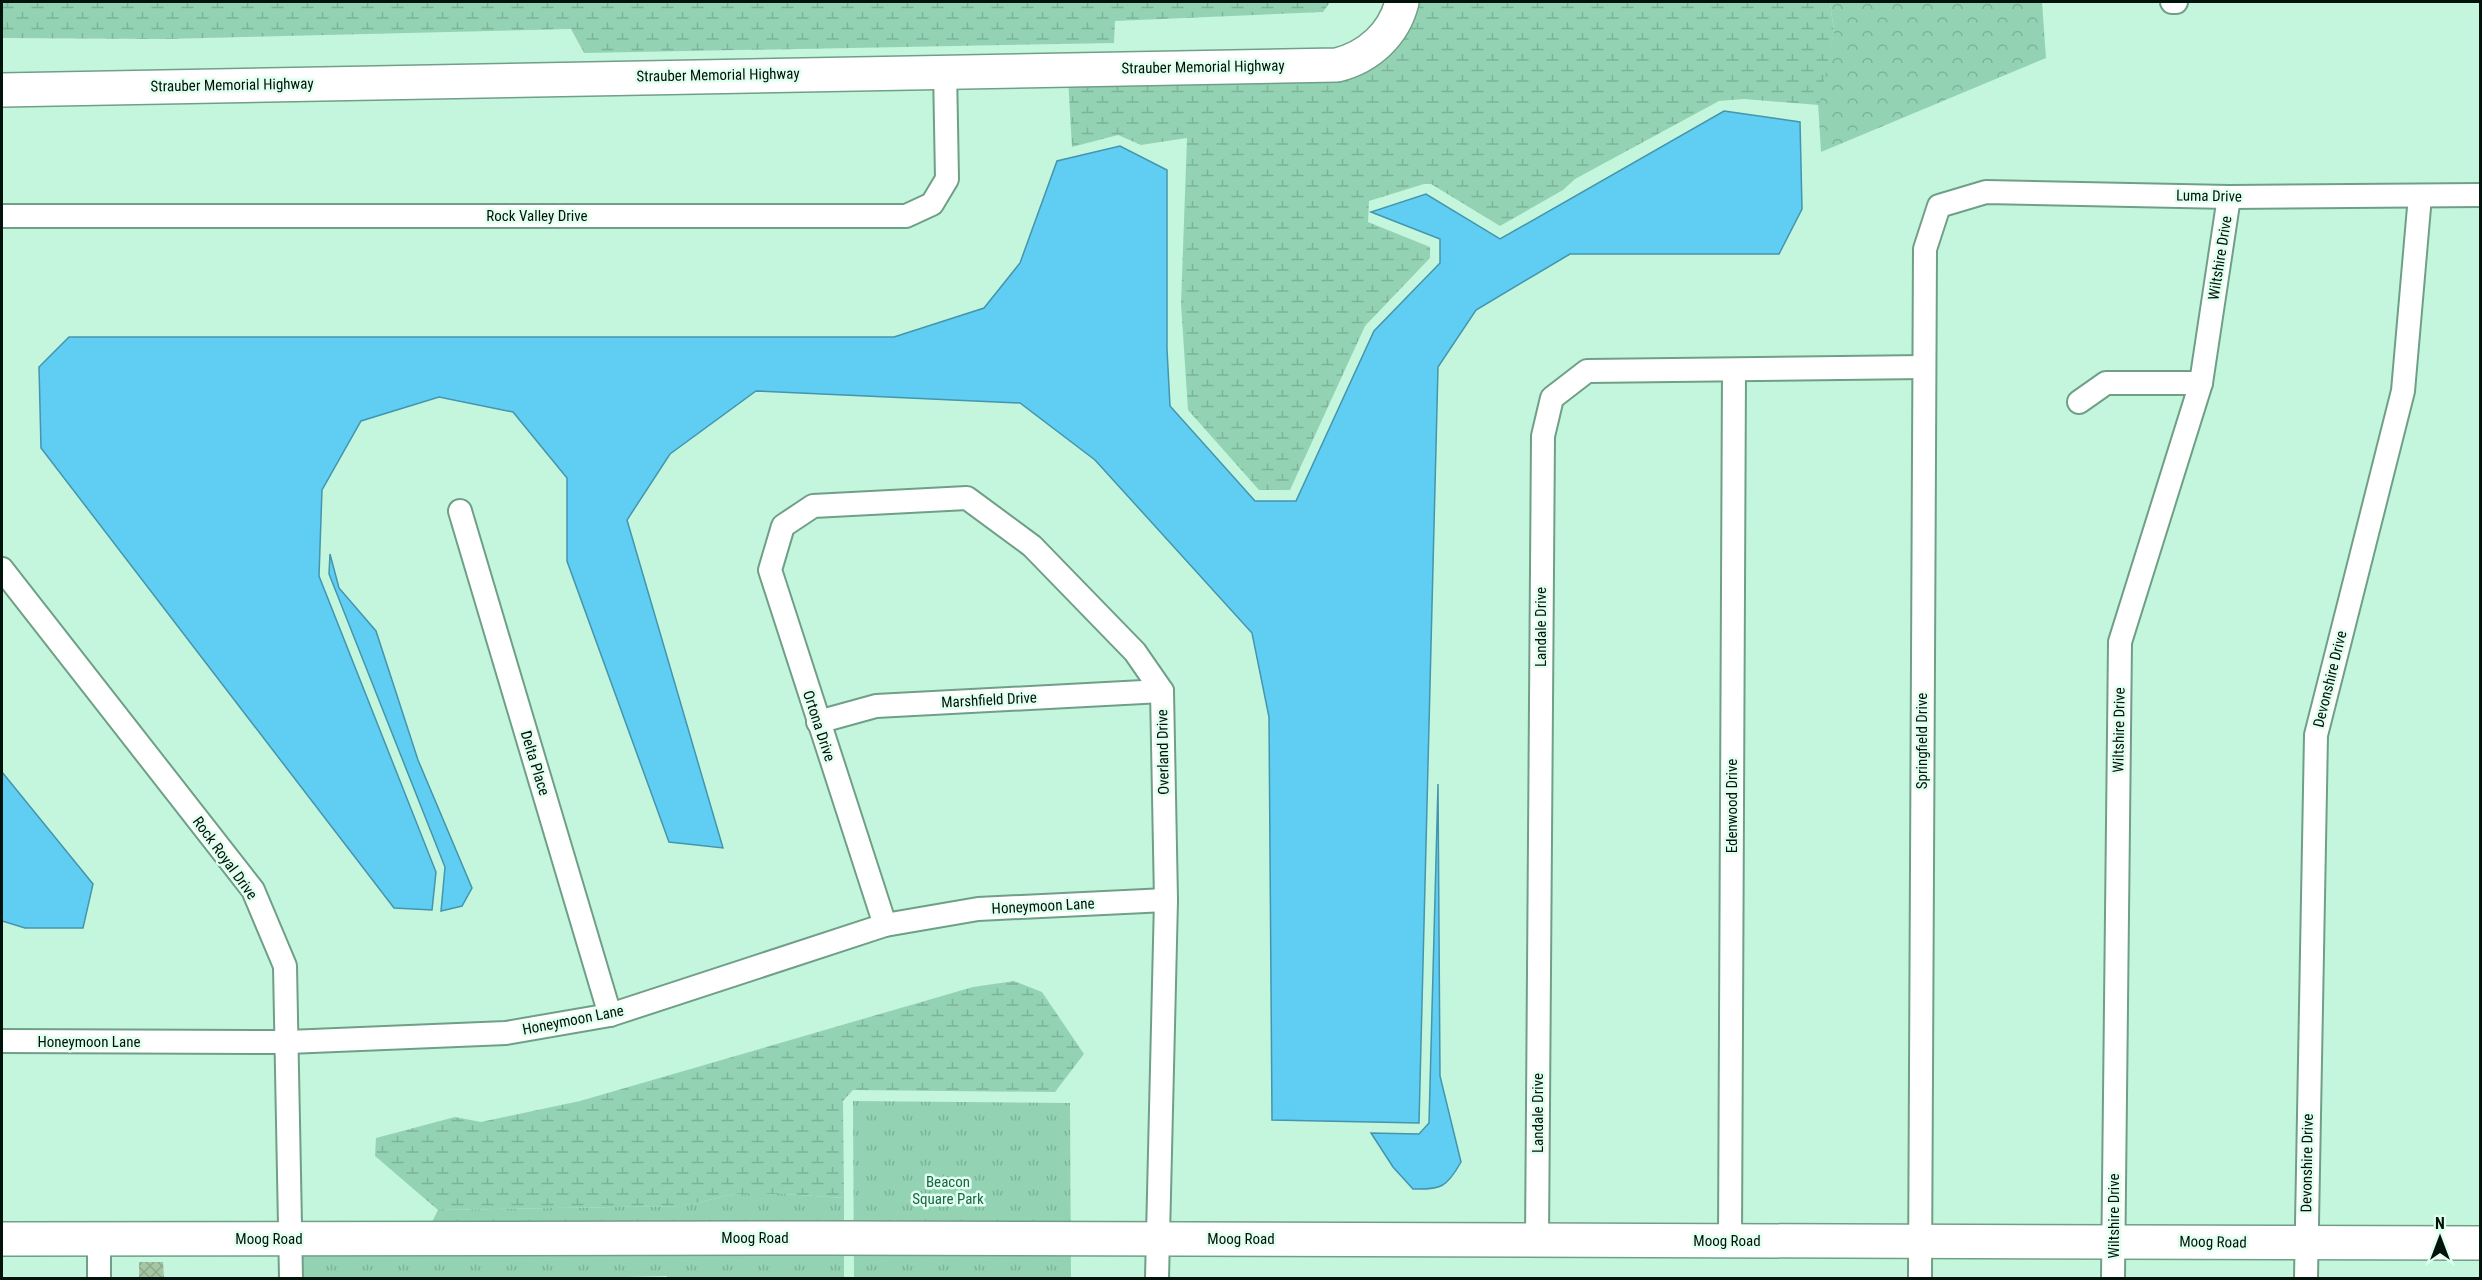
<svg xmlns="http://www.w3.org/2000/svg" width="2482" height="1280" font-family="'Roboto Condensed',sans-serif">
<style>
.forest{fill:url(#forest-crowns)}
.wetland{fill:url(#wetland-marsh)}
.park{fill:url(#park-tufts)}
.water{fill:#60cdf2;stroke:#4495ad;stroke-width:1.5}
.building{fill:url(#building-cross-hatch)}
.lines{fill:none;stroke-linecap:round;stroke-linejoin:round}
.street-casing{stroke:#709f88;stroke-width:26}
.secondary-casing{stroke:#709f88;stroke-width:36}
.street{stroke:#fff;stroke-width:22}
.secondary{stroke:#fff;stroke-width:33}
.labels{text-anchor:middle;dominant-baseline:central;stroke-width:5;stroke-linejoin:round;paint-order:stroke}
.street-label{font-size:15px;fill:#02130b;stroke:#e1ffef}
.park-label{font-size:15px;fill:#1b6448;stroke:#e1ffef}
</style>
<defs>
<pattern id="forest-crowns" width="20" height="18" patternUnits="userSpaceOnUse" patternTransform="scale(1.5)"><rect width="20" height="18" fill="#93d3b4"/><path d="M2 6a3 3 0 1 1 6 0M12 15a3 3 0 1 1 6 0" fill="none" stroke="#7db499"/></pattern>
<pattern id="wetland-marsh" width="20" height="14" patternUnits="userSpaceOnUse" patternTransform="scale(1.5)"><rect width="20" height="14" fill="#93d3b4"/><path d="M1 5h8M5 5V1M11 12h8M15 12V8" fill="none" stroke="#7db499"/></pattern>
<pattern id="park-tufts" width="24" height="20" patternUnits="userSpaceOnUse" patternTransform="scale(1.5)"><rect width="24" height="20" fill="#93d3b4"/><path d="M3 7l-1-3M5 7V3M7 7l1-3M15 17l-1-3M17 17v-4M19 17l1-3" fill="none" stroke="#7db499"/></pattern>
<pattern id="building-cross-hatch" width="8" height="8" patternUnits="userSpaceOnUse" patternTransform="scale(1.5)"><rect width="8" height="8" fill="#a5c6a3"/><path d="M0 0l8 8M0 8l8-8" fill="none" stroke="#8ca98b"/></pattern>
</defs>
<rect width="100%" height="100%" fill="#c4f6dd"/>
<path class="forest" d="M1830,2H2042L2046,58L1821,152L1818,103L1834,32Z"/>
<g class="wetland">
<path d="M2,2H1330L1323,12L1115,21L1114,43L584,53L571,29L165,39L2,38Z"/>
<path d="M1420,2H1830L1834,32L1819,105L1744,99L1719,101L1575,179L1563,190L1500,226L1431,184H1424L1369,201L1368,222L1430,247V258L1365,326L1290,490H1259L1188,410L1181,304L1187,138L1141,145L1118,135L1072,147L1068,78L1357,71L1397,48Z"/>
<path d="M1014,981L1042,992L1084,1054L1055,1092L853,1090L843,1101L844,1198L784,1194H734L684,1206L438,1210L375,1156L376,1138L455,1117L481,1122L580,1101L973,987Z"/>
</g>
<g class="park">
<path d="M853,1101L1070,1103L1071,1278H854Z"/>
<path d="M734,1194H784L844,1198V1227L429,1228L438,1210L684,1206Z"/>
<path d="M844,1249V1278H667V1276L581,1278H292V1250Z"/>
</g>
<g class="water">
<path d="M1724,111L1800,122L1802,209L1779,254H1570L1476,310L1438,367L1419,1123L1272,1120L1269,717L1252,633L1095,460L1020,403L756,391L670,454L627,520L723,848L669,842L567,561V478L513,412L439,397L361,421L322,490L319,576L436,872L432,910L394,908L41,448L39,367L69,337H894L984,308L1020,263L1057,161L1120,146L1167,170V349L1170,406L1255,501H1296L1374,331L1440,263V239L1371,212L1426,194L1500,239Z"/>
<path d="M330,554L339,588L376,631L418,760L472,888L462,906L441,911L445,867L329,574Z"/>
<path d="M2,772L93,884L83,928H25L2,921Z"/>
<path d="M1438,784L1440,1076L1461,1162C1447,1187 1441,1190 1413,1189L1393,1167L1371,1133L1419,1134L1429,1123Z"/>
</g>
<path class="building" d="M139,1262H163L164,1278H139Z"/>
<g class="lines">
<g class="street-casing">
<g id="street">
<path d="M2172,2H2176"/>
<path d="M2,216H906L932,204L947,179L945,70"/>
<path d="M2079,402L2106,383H2201"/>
<path d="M460,511L610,1015"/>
<path d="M2,569L253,890L285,966L291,1278"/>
<path d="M818,722L876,706L1162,691"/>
<path d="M885,925L770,570L783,526L813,506L967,498L1032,546L1135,652L1162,691L1166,900L1157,1278"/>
<path d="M2,1041L288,1042L506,1033L610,1015L885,925L978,909L1166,900"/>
<path d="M1537,1240L1543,436L1552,398L1587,371L1924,367"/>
<path d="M1730,1241L1734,371"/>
<path d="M99,1278V1239"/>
<path d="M1920,1278L1925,249L1939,206L1986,192L2229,197L2480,195"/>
<path d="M2113,1278L2120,642L2201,383L2229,197"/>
<path d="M2306,1278L2316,735L2403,391L2420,196"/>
</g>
</g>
<g class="secondary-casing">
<g id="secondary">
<path d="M2,90L1337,65C1369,57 1394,34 1402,2"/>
<path d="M2,1239L831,1238L2480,1243"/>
</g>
</g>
<use href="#street" class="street"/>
<use href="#secondary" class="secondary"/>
</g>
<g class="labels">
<g class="street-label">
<text transform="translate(1203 67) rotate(-1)">Strauber Memorial Highway</text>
<text transform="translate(718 75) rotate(-1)">Strauber Memorial Highway</text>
<text transform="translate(232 85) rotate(-1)">Strauber Memorial Highway</text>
<text transform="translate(2209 196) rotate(1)">Luma Drive</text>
<text x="537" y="216">Rock Valley Drive</text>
<text transform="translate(2220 258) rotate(-81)">Wiltshire Drive</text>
<text transform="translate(1541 627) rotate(-90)">Landale Drive</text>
<text transform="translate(2330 679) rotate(-76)">Devonshire Drive</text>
<text transform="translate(989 700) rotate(-3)">Marshfield Drive</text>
<text transform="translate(819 726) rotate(72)">Ortona Drive</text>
<text transform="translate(2119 730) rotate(-89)">Wiltshire Drive</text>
<text transform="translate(1922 741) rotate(-90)">Springfield Drive</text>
<text transform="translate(1163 752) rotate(-91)">Overland Drive</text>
<text transform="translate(535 763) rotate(73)">Delta Place</text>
<text transform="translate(1732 806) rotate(-90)">Edenwood Drive</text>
<text transform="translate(225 858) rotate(54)">Rock Royal Drive</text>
<text transform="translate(1043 906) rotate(-3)">Honeymoon Lane</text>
<text transform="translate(573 1020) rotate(-11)">Honeymoon Lane</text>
<text x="89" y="1042">Honeymoon Lane</text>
<text transform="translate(1538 1113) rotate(-90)">Landale Drive</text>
<text transform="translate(2307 1163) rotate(-89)">Devonshire Drive</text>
<text transform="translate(2114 1216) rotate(-90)">Wiltshire Drive</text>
<text x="755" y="1238">Moog Road</text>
<text x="269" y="1239">Moog Road</text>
<text x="1241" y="1239">Moog Road</text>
<text x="1727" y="1241">Moog Road</text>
<text transform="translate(2213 1242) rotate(1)">Moog Road</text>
</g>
<g class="park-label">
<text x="948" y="1182">Beacon<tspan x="948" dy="17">Square Park</tspan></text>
</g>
</g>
<rect width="2482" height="1280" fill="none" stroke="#02130b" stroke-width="6"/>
<g transform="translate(2440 1238)" stroke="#e1ffef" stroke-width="4.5" paint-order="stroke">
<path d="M0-4.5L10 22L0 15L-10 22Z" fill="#02130b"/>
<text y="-9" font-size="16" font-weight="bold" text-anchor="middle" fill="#02130b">N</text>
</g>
</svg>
